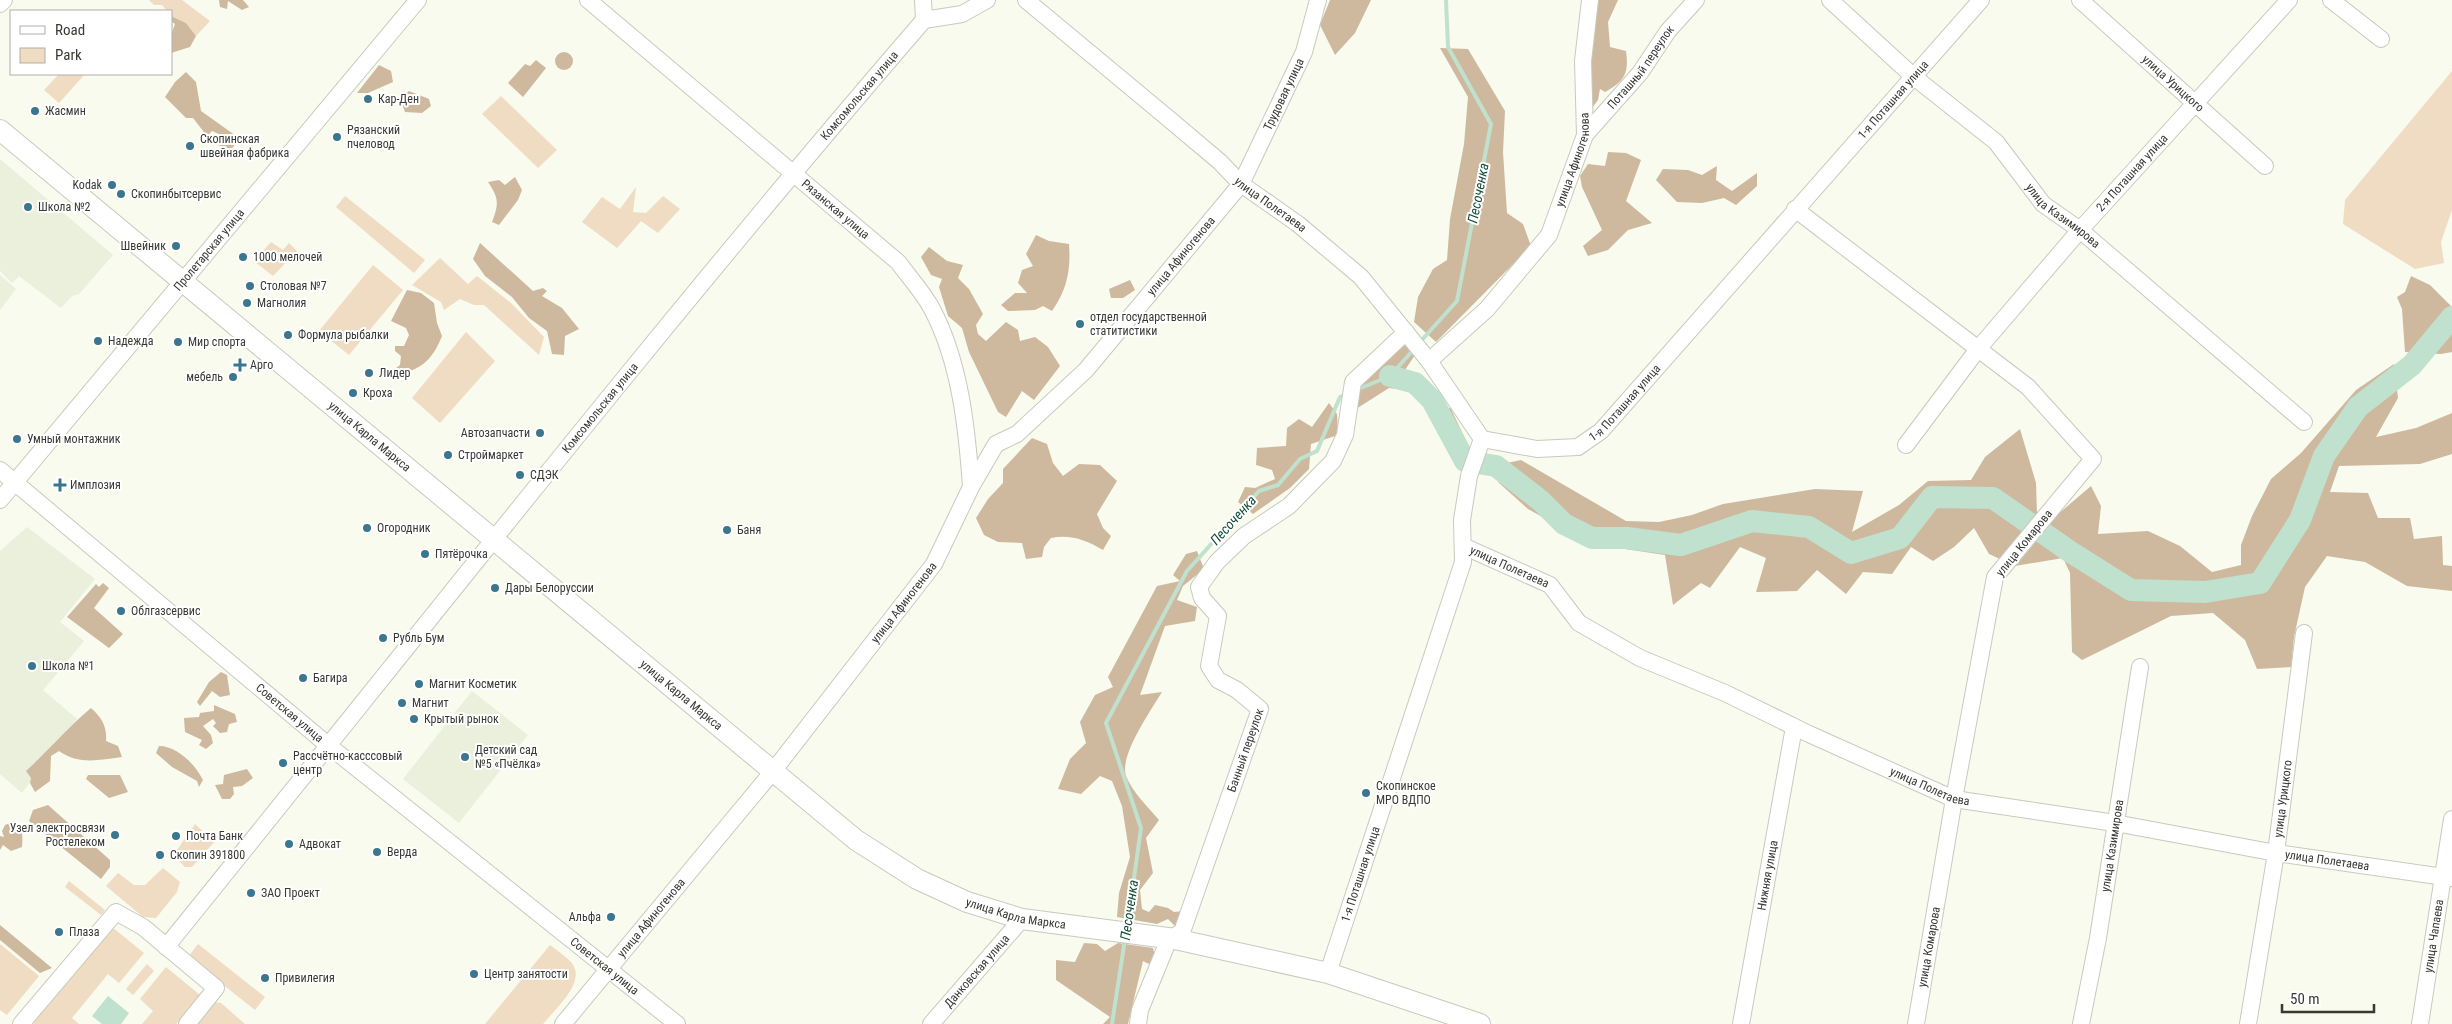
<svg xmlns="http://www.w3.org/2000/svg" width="2452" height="1024" font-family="'Roboto Condensed',sans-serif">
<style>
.built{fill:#ebf0dc}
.green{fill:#f0dcc2}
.forest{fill:#ceb99f}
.water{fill:#bfe1ce}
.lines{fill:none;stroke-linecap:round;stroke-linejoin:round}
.stream{stroke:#bfe1ce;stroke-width:4}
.river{stroke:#bfe1ce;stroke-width:22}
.minor-casing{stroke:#c7cabd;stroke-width:18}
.major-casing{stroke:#c7cabd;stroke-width:22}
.minor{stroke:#fff;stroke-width:16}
.major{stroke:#fff;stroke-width:20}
.poi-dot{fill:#3b768f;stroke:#fff;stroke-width:2}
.labels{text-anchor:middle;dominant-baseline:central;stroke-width:4;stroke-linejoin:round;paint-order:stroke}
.street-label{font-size:12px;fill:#373933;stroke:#fff}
.poi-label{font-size:12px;fill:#373933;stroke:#fff;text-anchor:start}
.water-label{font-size:14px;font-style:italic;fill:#114d35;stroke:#fff}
</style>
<rect width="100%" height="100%" fill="#f8fbed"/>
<g class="built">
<path d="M0,159L113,255L79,294L72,296L61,308L19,276L12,283L0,271Z"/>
<path d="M0,275L16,289L0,310Z"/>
<path d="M27,527L95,579L60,622L84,641L43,690L77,719L22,793L0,774V551Z"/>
<path d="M472,691L528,735L459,823L403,779Z"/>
</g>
<g class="green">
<path d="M149,0H182L210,21L196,36L186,23L171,16V11H167L162,5H154Z"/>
<path d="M2452,71V210L2441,242L2444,263L2415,269L2343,224L2345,200Z"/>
<path d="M59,74H85L59,103L44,90Z"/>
<path d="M501,96L557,150L538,168L482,114Z"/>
<path d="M636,187L633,212L646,213L663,196L680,209L658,233L641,221L617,248L582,222L602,197L620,209Z"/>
<path d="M345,196L425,260L414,273L336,207Z"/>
<path d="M271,242L283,250L289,243L297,251L273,276L254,261Z"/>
<path d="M440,258L468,284L477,276L511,303L544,337L539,355L484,305H474L460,299L444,310L441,302L412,285Z"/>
<path d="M373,265L403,290L349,355L319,331Z"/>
<path d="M466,332L495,361L440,423L412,398Z"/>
<path d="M195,824L214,842L192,867H185L175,857V853Z"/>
<path d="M163,868L180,882L177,892L156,918L143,917L106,886L118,873L134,885H145Z"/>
<path d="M69,881L105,910L101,915L65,887Z"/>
<path d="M112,927L144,953L119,983L108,974L72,1018L79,1024H34V1020Z"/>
<path d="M0,944L39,976L7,1015L0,1010Z"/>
<path d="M198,944L265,997L255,1010L188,957Z"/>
<path d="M550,945C557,950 565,956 571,962C588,981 555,1009 543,1024H485Z"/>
<path d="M147,964L154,971L133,995L126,989Z"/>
<path d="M166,967L200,995L176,1024H142L153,1011L140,999Z"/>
<path d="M214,1002L221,1003L245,1024H193Z"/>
</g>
<g class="forest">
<path d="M219,0H243L249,7L242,10L228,1L227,9L220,7Z"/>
<path d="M1330,0H1371L1355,33L1335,55L1320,25Z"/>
<path d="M1599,0H1618L1608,22L1610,47L1626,51C1629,73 1625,81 1605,92L1600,89L1598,100L1592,108V32Z"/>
<path d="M171,16L186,23L196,36L190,47L171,53V35L175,24L171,21Z"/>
<path d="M1440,48L1468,49L1505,111L1503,152L1507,213L1523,224L1531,246L1436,342L1414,322L1418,297L1433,269L1447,260L1450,219L1464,144L1468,97Z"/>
<circle cx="564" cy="61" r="9"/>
<path d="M536,60L546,68L523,97L508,83L525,64L530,66Z"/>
<path d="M379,65L391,71L393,82L368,93H357Z"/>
<path d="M186,72L196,82L201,111L239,138L234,146L227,153L216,142L219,134L212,131L207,136L193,118H186L165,97L175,82Z"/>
<path d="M409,91L429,99L431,106L422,113L405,112L400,98Z"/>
<path d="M1608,152L1626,153L1641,160L1626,201L1652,223L1628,230L1608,250L1588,256L1583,246L1602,230L1582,187L1580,176L1588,164L1605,166Z"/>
<path d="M1717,166L1716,180L1732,191L1757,173V186L1736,205L1724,198L1702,203L1677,202L1656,180L1663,169L1688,170L1702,175Z"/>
<path d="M515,177L522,190L518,200L499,225L492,222C499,204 499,198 488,182L499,180L505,185Z"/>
<path d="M1036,235L1049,241L1069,244C1071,270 1067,290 1052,311L1043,306L1035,310L1008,311L1001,305L1015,293H1027L1018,283L1022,270L1033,266L1026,254Z"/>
<path d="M480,243L533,291L543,288L547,291L542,296L562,308L579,329L565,336L564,355L552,354L547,331L529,318L512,297L485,276L473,259Z"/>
<path d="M929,247L947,261L963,265L958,278L969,289L983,314L976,325L978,334L986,341L1006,322L1018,330L1020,341L1035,337L1048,347L1060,366L1034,400L1022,391L1006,417L998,412L969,352L962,328L948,316L939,287L942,279L931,275L921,257Z"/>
<path d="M2411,276L2430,285L2452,307V352L2441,354L2405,352L2402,309L2397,297L2405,292Z"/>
<path d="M1130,280L1135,290L1123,298H1111L1109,289Z"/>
<path d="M407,290L421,293L434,303L437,323L442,336C433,358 424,368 400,374L396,368L400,365L401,356L395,351V346H404L409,335L406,328L391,321Z"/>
<path d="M1405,343L1415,355L1403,373L1415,376L1441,403L1431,412L1413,391L1389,388L1356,409L1357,369Z"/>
<path d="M2394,364L2398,398L2376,437L2416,428L2452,413V454L2420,464L2339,466L2330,492L2368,493L2378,518H2410L2414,539L2442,536L2443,565L2452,566V591L2407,586L2365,562L2327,556L2305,587L2294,637L2291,667L2257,669L2245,640L2213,613L2171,616L2082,660L2072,652L2070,573L2063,558L2015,566L1989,554L1974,528L1954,547L1933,561L1911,547L1892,574L1863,572L1846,594L1817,570L1797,591L1756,592L1766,558L1740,547L1710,588L1701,583L1673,605L1665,555L1591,544L1528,509L1498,482L1507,463L1521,460L1626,521L1659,522L1692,515L1723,504L1815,489L1863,491L1852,532L1899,505L1928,481L1971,480L1985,457L2020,429L2036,483L2037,513L2057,515L2091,486L2101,506L2098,534L2148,531L2180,546L2212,572L2241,565V545L2252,516L2271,479L2301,453L2356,390Z"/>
<path d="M1329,403L1337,414L1338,435L1311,444L1309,469L1290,488L1253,514L1238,502L1245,487L1255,488L1275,479L1272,470L1256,465L1257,448L1286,446L1287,428L1299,419L1312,427Z"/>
<path d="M1450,407L1470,449L1466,466L1460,469L1440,427Z"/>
<path d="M1032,438L1047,444L1053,463L1063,476L1079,464L1100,465L1117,481L1097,514L1103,528L1111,536L1103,550C1086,540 1070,534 1051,538L1044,547L1042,557L1026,559L1022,543L998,542L984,535L976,518L988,499L1003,483V469Z"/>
<path d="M1197,551L1204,569L1183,586L1177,600L1197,607L1195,621L1165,626L1140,695L1162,692C1151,710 1119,756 1126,776C1133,793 1148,807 1159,820L1146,838L1153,873L1140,890L1142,909L1149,912L1155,905L1168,908L1174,912L1183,911L1177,928L1168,919L1157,924L1117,917L1119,893L1130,857L1122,806L1112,781L1100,776L1081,794L1058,789L1070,759L1086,743L1080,722L1095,695L1113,687L1108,677L1157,586L1180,581L1173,575L1186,554Z"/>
<path d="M103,583L109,588L94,608L123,634L109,648L67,617L96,584L99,587Z"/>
<path d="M221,672L227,675L230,695L220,697L212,691L200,706L197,702L209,682Z"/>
<path d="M214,705L235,714L237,722L229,724L227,732L220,733L213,726L216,723L213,719L203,726L211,735L213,743L206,749L199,745L202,740L185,732L184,718L199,717L200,713L214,711Z"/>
<path d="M91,708C102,718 107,726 106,741L118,746L122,757C98,760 79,765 59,751L51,756L50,781L35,792L30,783L31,778L26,771C49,750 68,727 91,708Z"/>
<path d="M159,746C177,746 195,764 203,780L199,787L197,781L172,767L156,753Z"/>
<path d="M247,769L253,778L242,786L233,787L234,794L230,799H222L215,785L223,784L224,775Z"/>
<path d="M88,775H120L128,792L109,798L86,779Z"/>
<path d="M48,805L110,860V867L101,879L29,821L33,810Z"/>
<path d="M15,821C23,829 23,836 22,847L11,851L3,845L0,850V836L4,837L2,831L5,825Z"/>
<path d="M0,925L52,968L40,973L0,940Z"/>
<path d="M1084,943L1097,944L1105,951L1118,943L1153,948L1155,956L1149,964L1143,961L1128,1024H1103L1110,1017L1056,980V960L1075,962Z"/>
</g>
<path class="water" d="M108,996L129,1013L121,1024H102L92,1016Z"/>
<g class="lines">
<g class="stream">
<path d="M1420,342L1457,301L1491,124L1448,47L1446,0"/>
<path d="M1356,390L1390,376L1414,349"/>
<path d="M1127,928L1141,828L1106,723L1187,571L1259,491L1278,485L1300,459L1317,451L1340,397L1347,394"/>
<path d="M1112,1024L1125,939"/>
</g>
<path class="river" d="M1390,376L1415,383L1432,400L1465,461L1496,466L1541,501L1564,524L1592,538H1627L1681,545L1752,521L1809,527L1851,553L1900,538L1932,497L1993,498L2069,551L2131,590L2205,592L2260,583L2300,520L2324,456L2358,407L2412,365L2452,317"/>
<g class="minor-casing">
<g id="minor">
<path id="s1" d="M588,0L898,262C909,277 923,292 932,309C960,362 967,428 971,487"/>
<path d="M923,0L924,20"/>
<path id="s2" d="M1026,0L1169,119L1220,162L1241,184L1298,224L1361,277L1429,361L1482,439"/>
<path id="s3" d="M1830,0L1914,77L1996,142L2043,204L2080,230L2304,422"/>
<path id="s4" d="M2080,0L2265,166"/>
<path d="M2331,0L2381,39"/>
<path d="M0,4L4,0"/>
<path id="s5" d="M1585,135L1640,73L1668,31L1696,0"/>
<path d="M1795,209L2028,387L2093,459L1995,577L1954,799L1916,1024"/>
<path id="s6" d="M1429,361L1487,309L1549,235L1585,135L1583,61L1590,0"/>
<path id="s7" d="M1906,445L1978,349L2080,230L2289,0"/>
<path id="s8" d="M0,470L329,746L677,1024"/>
<path id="s9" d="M0,500L418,0"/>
<path id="s10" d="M1463,546L1550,585L1579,623L1640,658L1725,693L1809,734L1954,799L2115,823L2276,853L2452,878"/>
<path id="s11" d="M166,947C417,637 663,322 924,20L962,14L987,0"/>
<path id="s12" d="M1328,973L1463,562L1462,520L1469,476L1482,439L1537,449L1578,447L1601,431L1981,0"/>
<path d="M21,1024L116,912L143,927L216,988L187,1024"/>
<path id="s13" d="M563,1024L774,770L934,564L971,487L996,444L1017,434L1086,370L1241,184L1304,52L1318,0"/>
<path id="s14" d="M931,1024L1022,919"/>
<path id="s15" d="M1138,1024L1140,1010L1169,939L1182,932L1260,709L1237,690L1218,680L1209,666L1218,616L1202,598L1199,587L1217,562L1244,536L1289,506L1333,461L1345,435L1353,382L1406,332"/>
<path id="s16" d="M1741,1024L1794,727"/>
<path id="s17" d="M2081,1024L2098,938L2140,667"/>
<path id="s18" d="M2248,1024L2276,853L2304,633"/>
<path id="s19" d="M2420,1024L2452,819"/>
</g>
</g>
<g class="major-casing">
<g id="major">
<path id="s20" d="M0,130L856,840L917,879L967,902L1022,919L1175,939L1328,973L1480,1024"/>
</g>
</g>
<use href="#minor" class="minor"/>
<use href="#major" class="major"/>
</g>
<g class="poi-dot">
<circle cx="368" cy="99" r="5"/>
<circle cx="35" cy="111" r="5"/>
<circle cx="337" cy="137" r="5"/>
<circle cx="190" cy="146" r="5"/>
<circle cx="112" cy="185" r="5"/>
<circle cx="121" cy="194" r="5"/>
<circle cx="28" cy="207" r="5"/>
<circle cx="176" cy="246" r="5"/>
<circle cx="243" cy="257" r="5"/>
<circle cx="250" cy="286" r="5"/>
<circle cx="247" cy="303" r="5"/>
<circle cx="1080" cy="324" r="5"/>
<circle cx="288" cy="335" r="5"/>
<circle cx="98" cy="341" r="5"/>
<circle cx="178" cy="342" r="5"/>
<path d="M237.5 357.5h5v5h5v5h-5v5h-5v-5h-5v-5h5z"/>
<circle cx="369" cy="373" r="5"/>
<circle cx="233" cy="377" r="5"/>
<circle cx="353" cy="393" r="5"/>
<circle cx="540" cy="433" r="5"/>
<circle cx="17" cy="439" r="5"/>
<circle cx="448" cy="455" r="5"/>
<circle cx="520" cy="475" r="5"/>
<path d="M57.5 477.5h5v5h5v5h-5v5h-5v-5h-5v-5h5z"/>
<circle cx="367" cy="528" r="5"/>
<circle cx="727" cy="530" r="5"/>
<circle cx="425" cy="554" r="5"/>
<circle cx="495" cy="588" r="5"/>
<circle cx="121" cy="611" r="5"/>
<circle cx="383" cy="638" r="5"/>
<circle cx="32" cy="666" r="5"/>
<circle cx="303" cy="678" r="5"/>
<circle cx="419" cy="684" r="5"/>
<circle cx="402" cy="703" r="5"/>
<circle cx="414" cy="719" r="5"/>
<circle cx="465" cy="757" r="5"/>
<circle cx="283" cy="763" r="5"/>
<circle cx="1366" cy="793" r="5"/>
<circle cx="115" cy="835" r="5"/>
<circle cx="176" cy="836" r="5"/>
<circle cx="289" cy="844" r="5"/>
<circle cx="377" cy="852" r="5"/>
<circle cx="160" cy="855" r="5"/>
<circle cx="251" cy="893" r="5"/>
<circle cx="611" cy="917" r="5"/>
<circle cx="59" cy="932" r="5"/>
<circle cx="474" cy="974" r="5"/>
<circle cx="265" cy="978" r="5"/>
</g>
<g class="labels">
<g class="street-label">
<text stroke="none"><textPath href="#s5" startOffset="88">Поташный переулок</textPath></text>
<text stroke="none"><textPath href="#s4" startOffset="125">улица Урицкого</textPath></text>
<text stroke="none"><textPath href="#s13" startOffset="1185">Трудовая улица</textPath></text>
<text stroke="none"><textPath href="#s11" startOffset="1098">Комсомольская улица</textPath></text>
<text stroke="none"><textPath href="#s12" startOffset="1125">1-я Поташная улица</textPath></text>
<text stroke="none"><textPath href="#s6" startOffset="254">улица Афиногенова</textPath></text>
<text stroke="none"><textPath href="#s7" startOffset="354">2-я Поташная улица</textPath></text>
<text stroke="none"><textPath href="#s2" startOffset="319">улица Полетаева</textPath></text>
<text stroke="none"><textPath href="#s1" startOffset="324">Рязанская улица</textPath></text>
<text stroke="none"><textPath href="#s3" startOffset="319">улица Казимирова</textPath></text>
<text stroke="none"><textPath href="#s9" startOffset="326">Пролетарская улица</textPath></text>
<text stroke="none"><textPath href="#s13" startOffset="992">улица Афиногенова</textPath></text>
<text stroke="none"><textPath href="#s12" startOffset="720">1-я Поташная улица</textPath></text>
<text stroke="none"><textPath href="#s11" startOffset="692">Комсомольская улица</textPath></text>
<text stroke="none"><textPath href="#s20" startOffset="480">улица Карла Маркса</textPath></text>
<text transform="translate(2024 543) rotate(-51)">улица Комарова</text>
<text stroke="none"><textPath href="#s10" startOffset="51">улица Полетаева</textPath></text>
<text stroke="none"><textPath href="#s13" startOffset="542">улица Афиногенова</textPath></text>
<text stroke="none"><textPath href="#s20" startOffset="885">улица Карла Маркса</textPath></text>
<text stroke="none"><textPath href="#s8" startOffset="378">Советская улица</textPath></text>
<text stroke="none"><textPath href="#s15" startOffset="298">Банный переулок</textPath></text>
<text stroke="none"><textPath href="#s10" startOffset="531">улица Полетаева</textPath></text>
<text stroke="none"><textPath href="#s18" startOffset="228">улица Урицкого</textPath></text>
<text stroke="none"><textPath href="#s17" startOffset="181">улица Казимирова</textPath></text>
<text stroke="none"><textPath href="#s10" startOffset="936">улица Полетаева</textPath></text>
<text stroke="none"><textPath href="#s12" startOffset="104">1-я Поташная улица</textPath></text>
<text stroke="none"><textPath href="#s16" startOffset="151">Нижняя улица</textPath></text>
<text stroke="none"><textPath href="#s20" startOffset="1290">улица Карла Маркса</textPath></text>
<text stroke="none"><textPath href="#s13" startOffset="138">улица Афиногенова</textPath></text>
<text stroke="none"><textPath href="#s19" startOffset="89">улица Чапаева</textPath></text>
<text transform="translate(1929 947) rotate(-80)">улица Комарова</text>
<text stroke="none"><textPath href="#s8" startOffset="782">Советская улица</textPath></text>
<text stroke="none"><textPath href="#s14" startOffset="70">Данковская улица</textPath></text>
</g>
<g class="poi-label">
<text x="378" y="99">Кар-Ден</text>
<text x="45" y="111">Жасмин</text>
<text x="347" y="130">Рязанский<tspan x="347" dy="14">пчеловод</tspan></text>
<text x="200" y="139">Скопинская<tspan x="200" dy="14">швейная фабрика</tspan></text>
<text x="102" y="185" text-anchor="end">Kodak</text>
<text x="131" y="194">Скопинбытсервис</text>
<text x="38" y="207">Школа №2</text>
<text x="166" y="246" text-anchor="end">Швейник</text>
<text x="253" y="257">1000 мелочей</text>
<text x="260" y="286">Столовая №7</text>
<text x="257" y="303">Магнолия</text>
<text x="1090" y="317">отдел государственной<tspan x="1090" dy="14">статитистики</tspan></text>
<text x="298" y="335">Формула рыбалки</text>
<text x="108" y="341">Надежда</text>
<text x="188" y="342">Мир спорта</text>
<text x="250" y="365">Арго</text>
<text x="379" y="373">Лидер</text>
<text x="223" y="377" text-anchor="end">мебель</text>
<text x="363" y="393">Кроха</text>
<text x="530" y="433" text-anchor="end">Автозапчасти</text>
<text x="27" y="439">Умный монтажник</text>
<text x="458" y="455">Строймаркет</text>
<text x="530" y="475">СДЭК</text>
<text x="70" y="485">Имплозия</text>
<text x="377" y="528">Огородник</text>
<text x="737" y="530">Баня</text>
<text x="435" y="554">Пятёрочка</text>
<text x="505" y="588">Дары Белоруссии</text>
<text x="131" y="611">Облгазсервис</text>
<text x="393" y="638">Рубль Бум</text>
<text x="42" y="666">Школа №1</text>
<text x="313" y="678">Багира</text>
<text x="429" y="684">Магнит Косметик</text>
<text x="412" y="703">Магнит</text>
<text x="424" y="719">Крытый рынок</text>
<text x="475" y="750">Детский сад<tspan x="475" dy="14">№5 «Пчёлка»</tspan></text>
<text x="293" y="756">Рассчётно-касссовый<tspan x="293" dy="14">центр</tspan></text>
<text x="1376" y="786">Скопинское<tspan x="1376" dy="14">МРО ВДПО</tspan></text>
<text x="105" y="828" text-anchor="end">Узел электросвязи<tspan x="105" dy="14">Ростелеком</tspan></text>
<text x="186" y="836">Почта Банк</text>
<text x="299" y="844">Адвокат</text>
<text x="387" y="852">Верда</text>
<text x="170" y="855">Скопин 391800</text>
<text x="261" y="893">ЗАО Проект</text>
<text x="601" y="917" text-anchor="end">Альфа</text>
<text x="69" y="932">Плаза</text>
<text x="484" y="974">Центр занятости</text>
<text x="275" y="978">Привилегия</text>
</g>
<g class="water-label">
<text transform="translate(1478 193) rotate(-79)">Песоченка</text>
<text transform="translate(1233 520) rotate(-48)">Песоченка</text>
<text transform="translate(1129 910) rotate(-82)">Песоченка</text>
</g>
</g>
<rect x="10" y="10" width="162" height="65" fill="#ffffff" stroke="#afb0ad"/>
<rect x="20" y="26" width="25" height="8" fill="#ffffff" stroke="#afb0ad"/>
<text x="55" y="35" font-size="15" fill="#373933">Road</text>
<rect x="20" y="48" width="25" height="15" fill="#f0dcc2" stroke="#afb0ad"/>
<text x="55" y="60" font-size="15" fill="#373933">Park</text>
<path d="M2282 1004v8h92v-8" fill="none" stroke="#373933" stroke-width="2.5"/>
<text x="2290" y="1004" font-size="15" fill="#373933" stroke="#ffffff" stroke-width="4" paint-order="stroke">50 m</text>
</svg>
